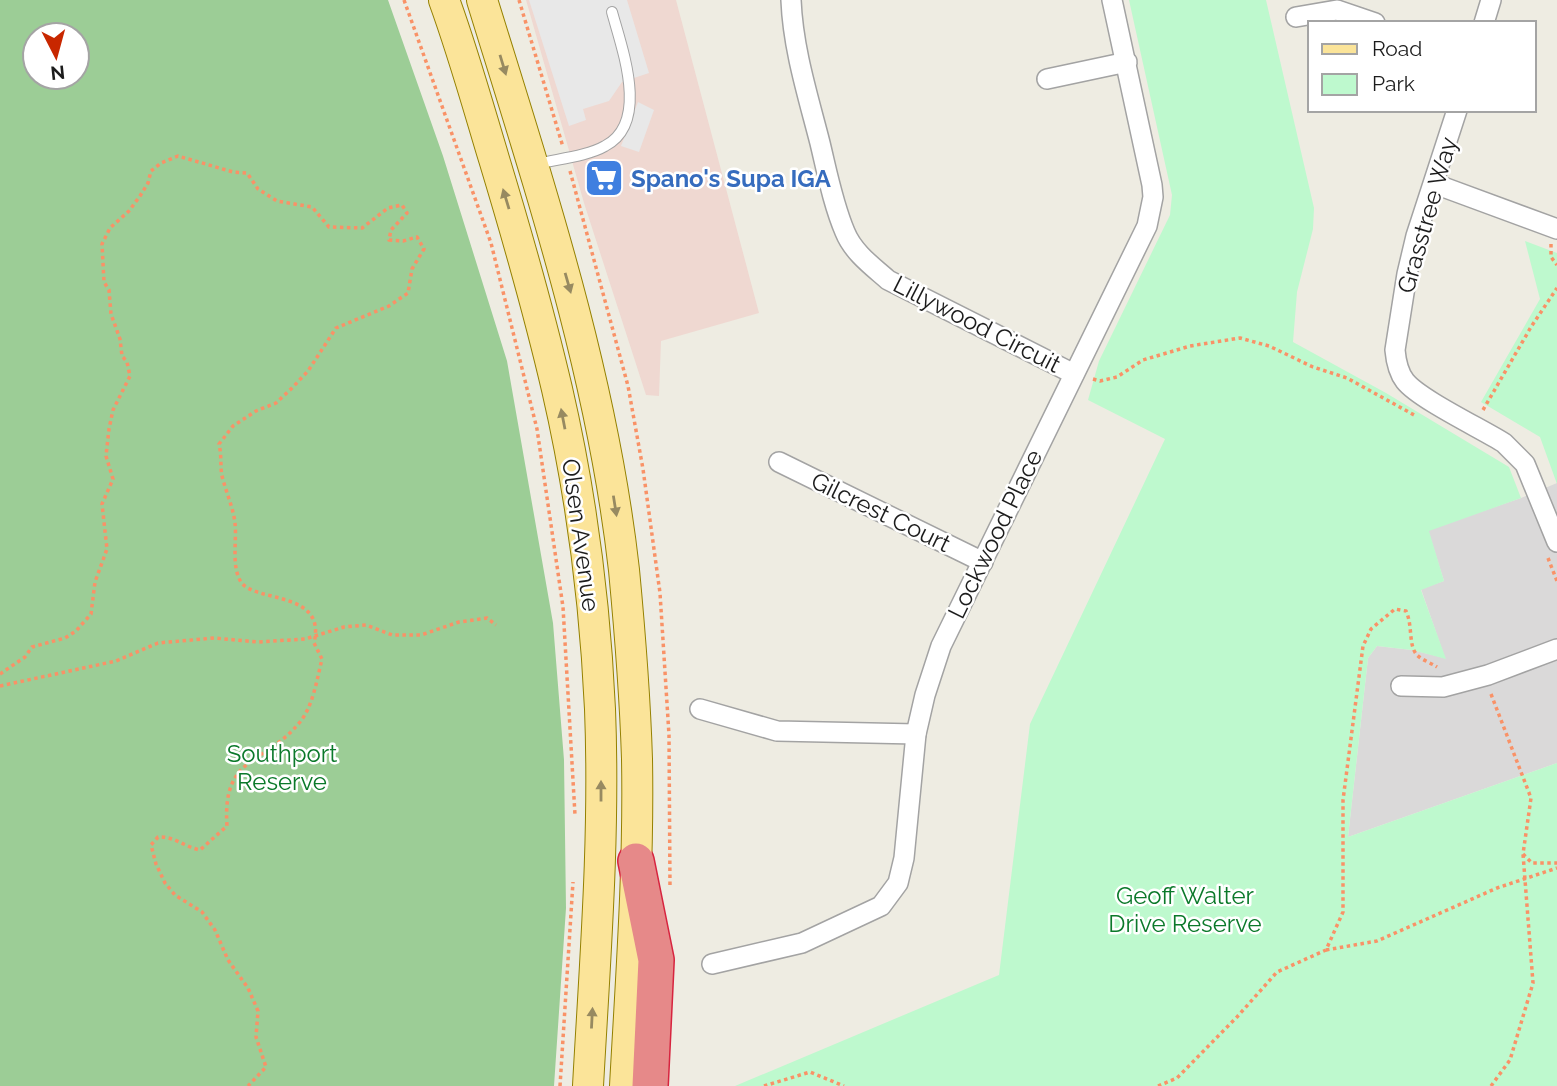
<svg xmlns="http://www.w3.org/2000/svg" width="1557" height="1086" font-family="Raleway,sans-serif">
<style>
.residential{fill:#dad9d9}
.commercial{fill:#efd8d1}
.forest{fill:#9ccd96;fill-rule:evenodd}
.park{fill:#bef9ce}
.parking{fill:#e8e8e8}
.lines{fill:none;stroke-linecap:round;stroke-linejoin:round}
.lane-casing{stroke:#a3a3a3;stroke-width:12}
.street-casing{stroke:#a3a3a3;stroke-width:22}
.primary-casing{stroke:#948000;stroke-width:32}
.highway-casing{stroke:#d7243f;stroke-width:38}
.path{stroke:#f99267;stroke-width:3.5;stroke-dasharray:3.5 3.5;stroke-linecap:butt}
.lane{stroke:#fff;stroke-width:10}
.street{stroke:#fff;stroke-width:19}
.primary{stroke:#fbe499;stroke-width:30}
.highway{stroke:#e68989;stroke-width:35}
.oneway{fill:#978a61}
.labels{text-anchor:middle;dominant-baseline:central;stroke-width:5;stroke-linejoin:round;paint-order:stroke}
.shop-label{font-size:24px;font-weight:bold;fill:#366cbe;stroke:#fff;text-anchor:start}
.street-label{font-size:24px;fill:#1c1c1c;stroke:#fff}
.park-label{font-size:24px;fill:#0b792a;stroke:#fff}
</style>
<rect width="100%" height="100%" fill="#eeece2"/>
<path class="residential" d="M1557,483V763L1348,837L1368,658L1377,646L1412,650L1445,658L1421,589L1444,581L1428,530L1521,498Z"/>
<path class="commercial" d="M526,0H676L759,313L661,341L659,396L646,395L584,203Z"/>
<path class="forest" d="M0,0H388L443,156L507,361L553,623L564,760L566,908L554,1086H0ZM35,35H77V77H35Z"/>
<g class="park">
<path d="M1129,0H1266L1314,208L1313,229L1297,292L1293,342L1386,393L1509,467L1521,498L1429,531L1444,581L1421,590L1446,659L1412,650L1377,646L1368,658L1348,837L1557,763V1086H735L999,975L1030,724L1165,439L1088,400L1099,361L1170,215L1172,195Z"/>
<path d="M1525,241L1557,253V484L1540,437L1481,402L1540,299Z"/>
</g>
<g class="parking">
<path d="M529,0H627L649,73L622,82L609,101L583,109L586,120L569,126Z"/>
<path d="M638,102L654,110L639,152L621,146Z"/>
</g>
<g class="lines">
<g class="lane-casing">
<path id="lane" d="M537,164C557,159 588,156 605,146C650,123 622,49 612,12"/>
</g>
<g class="street-casing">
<g id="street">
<path d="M791,0C793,49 808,96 820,143C827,172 833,204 845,232C853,252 872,266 888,280L1074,374"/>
<path d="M1296,17L1337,10L1375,23"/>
<path d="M1484,23L1491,0"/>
<path d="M1047,79L1127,62"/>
<path d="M1457,110L1416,236L1407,274L1395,350C1396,361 1398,372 1405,381C1419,399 1482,429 1504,443L1525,464L1557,542"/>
<path d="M1435,184L1557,229"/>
<path d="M779,462L983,562"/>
<path d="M1401,686L1443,687L1488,675L1557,649"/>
<path d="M700,709L777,731L916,734"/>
<path d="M712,964L802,943L881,906L898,883L904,858L916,734L925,695L941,646L1147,226L1153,197L1152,185L1112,0"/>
</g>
</g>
<g class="primary-casing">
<g id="primary">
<path d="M444,0C463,52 478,106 494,159C517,235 539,312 557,389C581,493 595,602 600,709C605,835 595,960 588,1086"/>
<path d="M482,0C540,188 602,374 624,570C630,633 635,696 637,759C639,868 631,977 625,1086"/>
</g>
</g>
<g class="highway-casing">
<path id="highway" d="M636,861L656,960L650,1086"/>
</g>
<g class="path">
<path d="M404,0L491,243L537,429L563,607L575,815"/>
<path d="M519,0L563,147"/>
<path d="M570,171L628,386L643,469L660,593L669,735L670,888"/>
<path d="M1551,244V257L1557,265"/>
<path d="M1093,379L1100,381L1117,377L1143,360L1190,346L1240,338L1269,346L1313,367L1347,378L1416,416"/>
<path d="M1483,410L1531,327L1557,288"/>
<path d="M1548,558L1557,581"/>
<path d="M0,674L25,657L32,647L65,638L76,631L91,614L95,582L107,549L102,504L113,479L106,456L109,429L113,410L130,376L127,362L122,356L120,339L111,314L109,290L104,282L102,244L110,228L129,211L140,196L148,183L151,171L161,163L178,156L233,172L247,173L258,189L277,201L312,207L329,227L362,228L388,208L402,205L407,213L391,230L389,240L403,241L417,237L424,249L412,269L408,293L389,306L336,328L308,371L292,388L276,403L256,411L233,426L219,444C222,457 220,466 222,476C226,492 233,507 235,523C237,541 231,566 241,582C255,603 327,590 314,643L322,659C317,679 313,706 300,722C264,766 222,754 227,826L200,850C185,847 174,836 158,837L151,845L156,864L165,883L175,895L202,912L215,930L228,960L248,988L258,1011L256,1037L266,1067L248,1086"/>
<path d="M0,686L116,661L158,643L214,638L258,642L305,639L344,627L366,625L392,635H421L459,622L487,618L496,625"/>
<path d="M1491,694L1531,798L1523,854L1532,863H1557"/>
<path d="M1326,950L1377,941L1497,888L1557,868"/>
<path d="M560,1086L573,882"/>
<path d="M764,1086L810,1072L844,1086"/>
<path d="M1158,1086L1177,1078L1237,1017L1277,972L1326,950L1343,912V800L1363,646L1371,629L1395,609L1406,611C1413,626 1408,645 1417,655C1422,660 1431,663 1437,667"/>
<path d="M1491,1086L1510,1060L1533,983L1523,854"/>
</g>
<use href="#lane" class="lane"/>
<use href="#street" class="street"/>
<use href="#primary" class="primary"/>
<use href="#highway" class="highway"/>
</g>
<defs><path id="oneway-solid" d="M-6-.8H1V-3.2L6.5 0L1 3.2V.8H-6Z" transform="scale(1.75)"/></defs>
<g class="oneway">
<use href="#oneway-solid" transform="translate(503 65) rotate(73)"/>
<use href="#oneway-solid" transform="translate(506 199) rotate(-107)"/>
<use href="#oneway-solid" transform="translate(568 283) rotate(74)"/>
<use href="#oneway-solid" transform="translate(563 419) rotate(-101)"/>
<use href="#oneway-solid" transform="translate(615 506) rotate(81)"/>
<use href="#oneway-solid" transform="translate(601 791) rotate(-90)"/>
<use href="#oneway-solid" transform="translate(592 1018) rotate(-87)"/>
</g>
<defs>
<g id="supermarket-square" transform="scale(2.0125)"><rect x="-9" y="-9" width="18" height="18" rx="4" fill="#3f7fe0" stroke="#fff"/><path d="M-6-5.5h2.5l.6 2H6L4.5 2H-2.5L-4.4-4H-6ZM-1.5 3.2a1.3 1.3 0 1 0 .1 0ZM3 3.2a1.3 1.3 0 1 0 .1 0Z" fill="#fff"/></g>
</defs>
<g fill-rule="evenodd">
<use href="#supermarket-square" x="604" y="178"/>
</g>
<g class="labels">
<g class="shop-label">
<text x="631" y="178">Spano's Supa IGA</text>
</g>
<g class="street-label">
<text transform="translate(1427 215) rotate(-74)">Grasstree Way</text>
<text transform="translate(977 324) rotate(27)">Lillywood Circuit</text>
<text transform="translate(881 512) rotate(26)">Gilcrest Court</text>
<text transform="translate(995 534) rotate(-64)">Lockwood Place</text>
<text transform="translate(581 535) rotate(82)">Olsen Avenue</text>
</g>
<g class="park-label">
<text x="282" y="753">Southport<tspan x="282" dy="28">Reserve</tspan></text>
<text x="1185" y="895">Geoff Walter<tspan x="1185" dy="28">Drive Reserve</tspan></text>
</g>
</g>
<rect x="1308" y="21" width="228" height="91" fill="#ffffff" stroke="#a4a4a4" stroke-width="2"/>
<rect x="1322" y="44" width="35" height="10" fill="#fbe499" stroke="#a4a4a4" stroke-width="2"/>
<text x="1372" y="56" font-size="21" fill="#1c1c1c">Road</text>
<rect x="1322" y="74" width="35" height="21" fill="#bef9ce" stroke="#a4a4a4" stroke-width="2"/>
<text x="1372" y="91" font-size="21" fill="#1c1c1c">Park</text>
<g transform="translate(56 56) rotate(174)"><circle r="33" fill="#ffffff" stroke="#a4a4a4" stroke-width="2"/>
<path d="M0-5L12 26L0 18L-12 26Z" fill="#c82700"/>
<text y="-10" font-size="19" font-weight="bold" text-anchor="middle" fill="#1c1c1c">N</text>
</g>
</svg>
